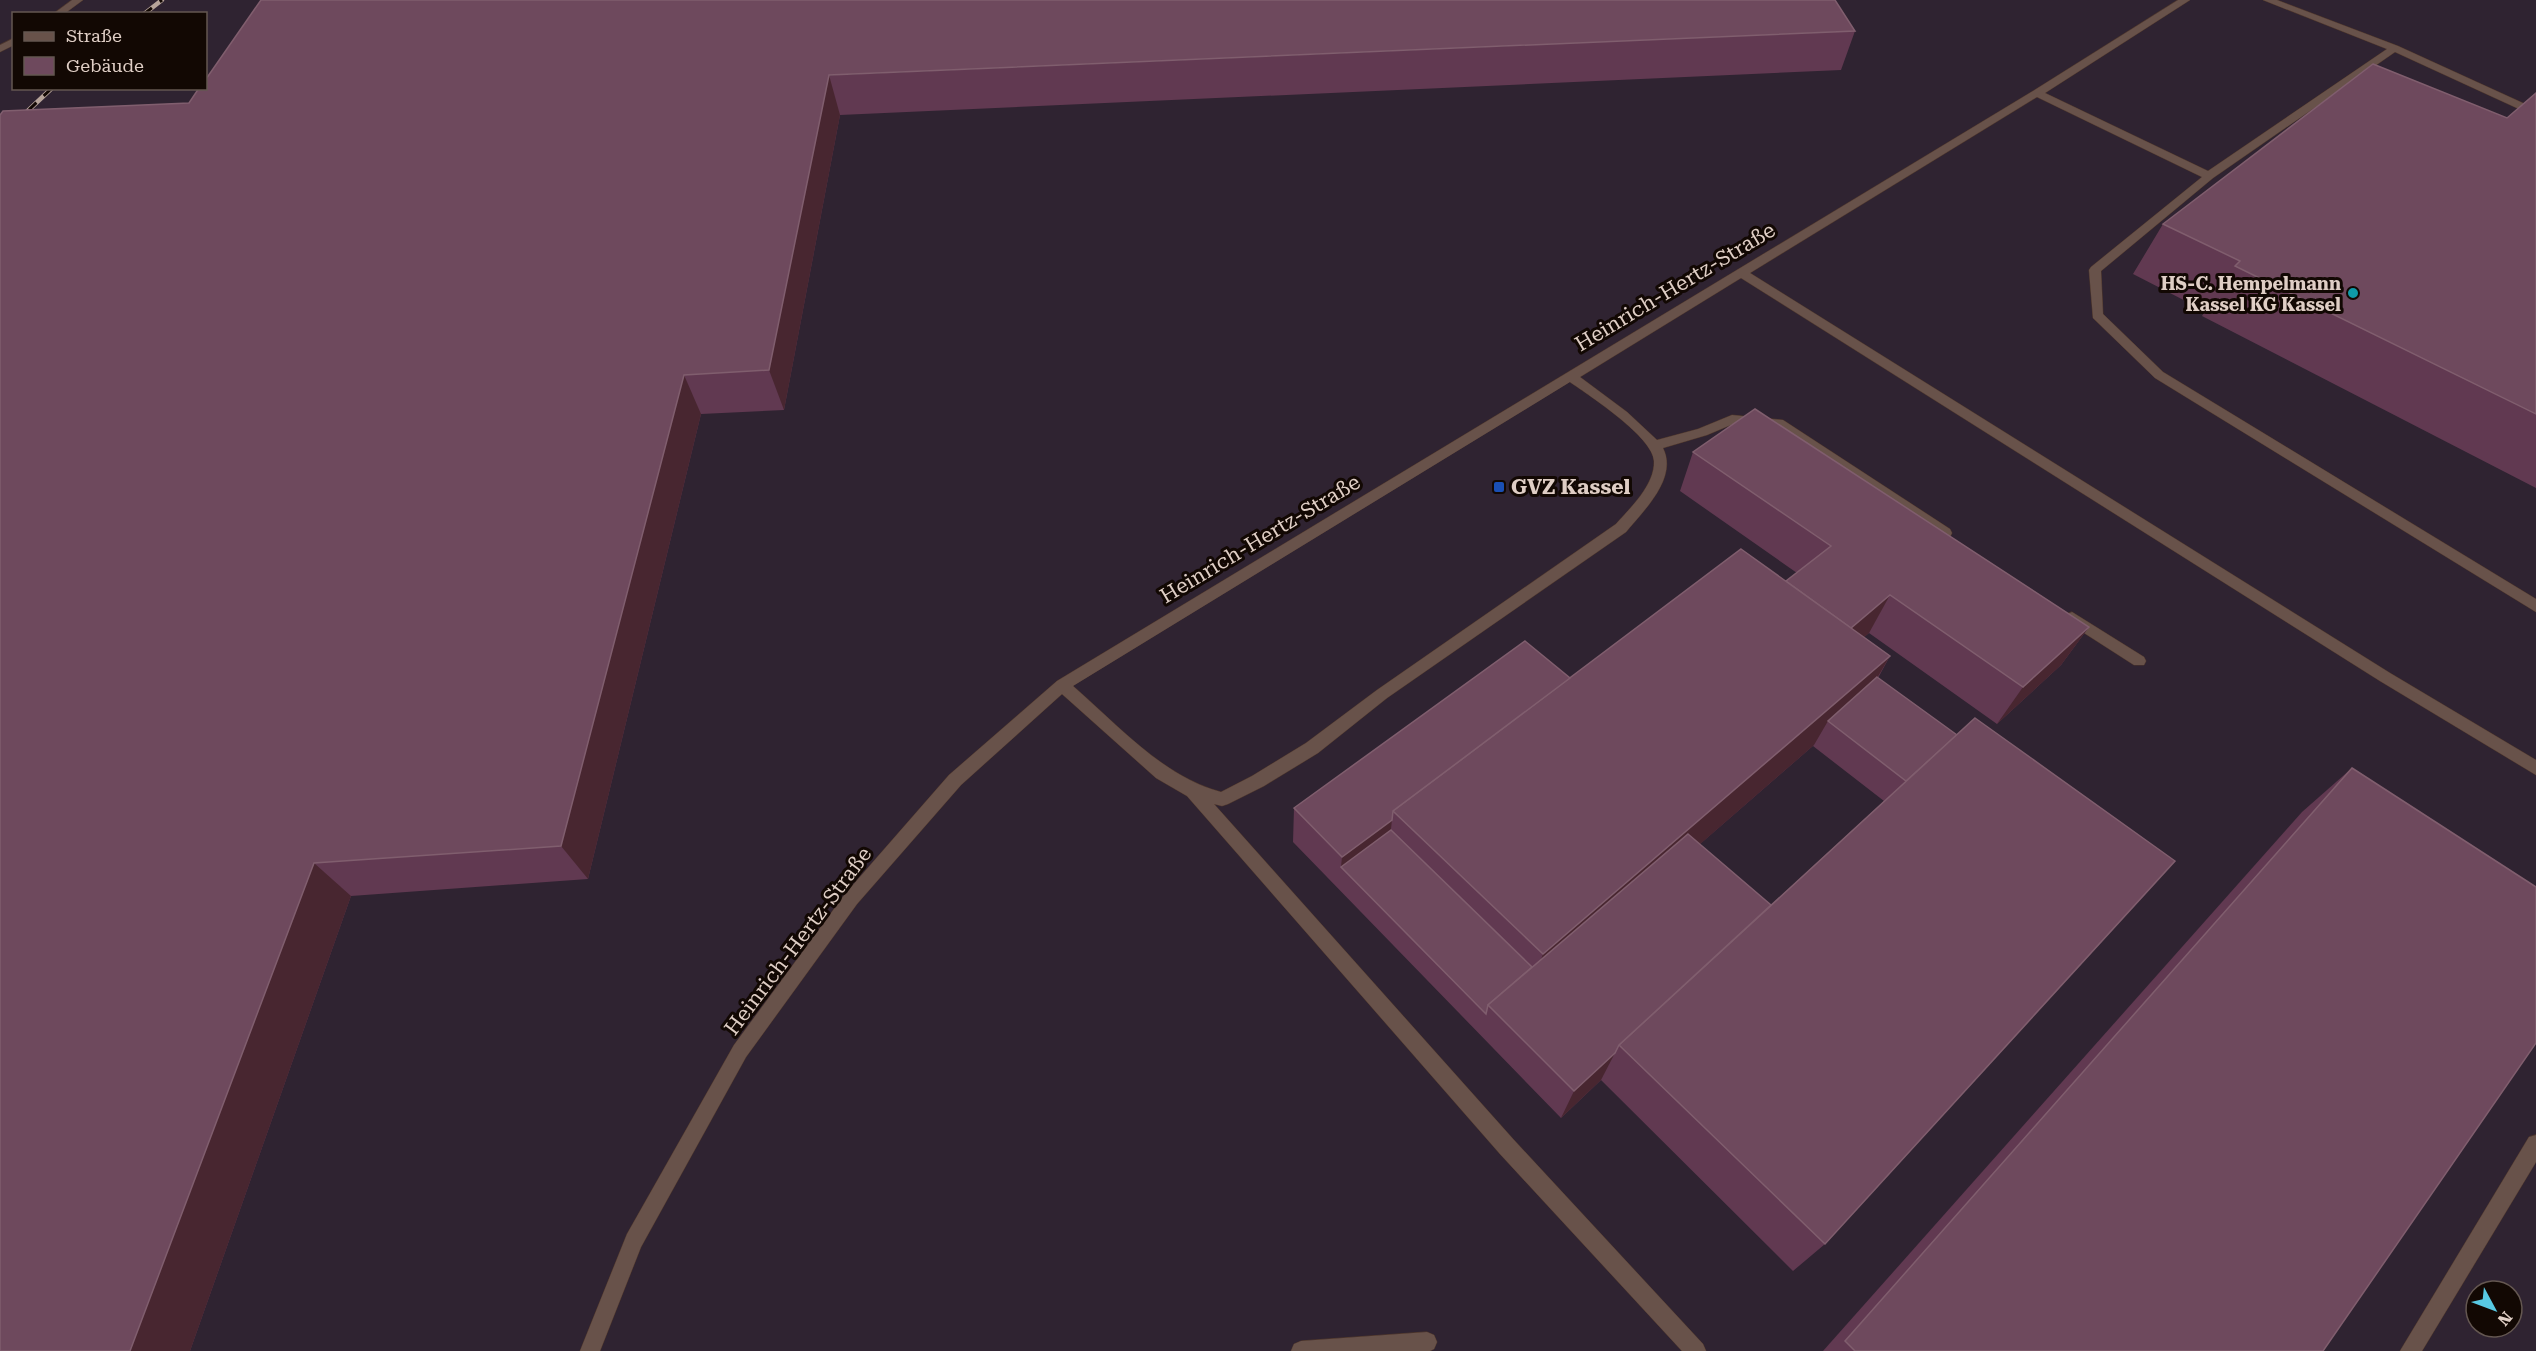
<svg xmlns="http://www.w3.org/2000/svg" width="2536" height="1351" font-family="'Roboto Serif',serif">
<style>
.industrial{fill:#2f2331;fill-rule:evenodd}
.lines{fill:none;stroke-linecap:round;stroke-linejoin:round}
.minor-casing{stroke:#4e362a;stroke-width:1}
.minor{fill:#68524a;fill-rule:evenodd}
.rail-casing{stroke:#b6a399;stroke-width:4.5}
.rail{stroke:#120803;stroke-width:3;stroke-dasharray:10;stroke-linecap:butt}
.wall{fill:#613951;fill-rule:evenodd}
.shaded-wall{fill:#482630}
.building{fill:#6e495d;stroke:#805e6e;stroke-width:1.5}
.culture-dot{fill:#0f9aa8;stroke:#120803;stroke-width:2}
.transit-dot{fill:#1a4fb4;stroke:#120803;stroke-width:2}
.labels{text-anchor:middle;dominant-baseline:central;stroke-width:6;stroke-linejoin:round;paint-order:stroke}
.far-poi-label{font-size:18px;font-weight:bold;fill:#dfcec5;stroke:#120803;text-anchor:end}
.street-label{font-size:21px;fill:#dfcec5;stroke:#120803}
.poi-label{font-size:21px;font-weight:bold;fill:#dfcec5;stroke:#120803;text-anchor:start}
</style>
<rect width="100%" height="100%" fill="#32190c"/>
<path class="industrial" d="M0,0H2536V1351H0ZM14,14H206V88H14ZM2476,1291H2512V1327H2476Z"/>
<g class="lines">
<g class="minor-casing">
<g id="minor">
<path d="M72,0H83L64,14H53Z"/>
<path d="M2178,0H2190L2045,93L2208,171L2387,49L2263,0H2277L2398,46L2536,109V116L2532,115L2395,52L2213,178L2101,271L2103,314L2163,372L2536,599V612L2155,378L2093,318L2089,270L2091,267L2202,177L2037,97L1750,273L2390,673L2536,760V775L2380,681L1741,278L1580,377L1627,412L1657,440L1698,429L1732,415L1783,420L1950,529L1952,533L1950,537H1940L1775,427L1733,424L1707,435L1663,448C1678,478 1644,510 1626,532L1387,698L1318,753L1264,786L1228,804L1222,806L1214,804L1514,1140L1703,1344L1706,1351H1682L1500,1154L1187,796L1156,778L1062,694L961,785L857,904L746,1057L641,1247L600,1351H580L627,1234L734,1045L845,894L949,775L1057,681L2033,91ZM1570,382C1590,396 1653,437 1654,461C1655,485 1630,508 1616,524L1377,690L1306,743L1252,776L1221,792C1162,776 1118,725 1073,686Z"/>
<path d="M14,38V45L0,52V45Z"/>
<path d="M2072,612L2144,657L2146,661L2144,665H2134L2067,622L2065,618L2067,614Z"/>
<path d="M2536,1135V1162L2422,1351H2400L2529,1137Z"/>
<path d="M1427,1332L1434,1335L1437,1342L1434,1349L1430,1351H1291L1294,1344L1301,1341Z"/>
</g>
</g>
<use href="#minor" class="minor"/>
<g class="rail-casing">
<g id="rail">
<path d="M144,14L162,0"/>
<path d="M0,137L52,88"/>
</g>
</g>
<use href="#rail" class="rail"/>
</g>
<g class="wall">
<path d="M1855,31L1841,70L840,115L784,410L701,414L588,879L351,896L190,1351L3,111Z"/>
<path d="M2536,93V488L2202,316L2205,311L2133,274L2163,224L2507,118Z"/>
<path d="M1693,452L2089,627L2061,665L1997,724L1869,633L1864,637L1890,656L1878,678L1957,735L1825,1244L1793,1271L1601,1080L1561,1118L1293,842L1294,808L1570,678L1786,581L1797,573L1680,491ZM1814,745L1813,746L1884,801L1771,905L1700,844Z"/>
<path d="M2352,768L2323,1351H1823L2302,812Z"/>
</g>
<g class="shaded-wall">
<path d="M829,75L840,115L784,410L769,370Z"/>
<path d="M684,375L701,414L588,879L561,846Z"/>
<path d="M1890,595L1869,633L1823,672L1843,635Z"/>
<path d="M2089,627L2061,665L1997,724L2023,687Z"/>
<path d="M1890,656L1863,702L1828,721L1814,745L1529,993L1543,954Z"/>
<path d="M1392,820L1388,854L1341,867L1342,857Z"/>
<path d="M314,863L351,896L190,1351H130Z"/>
<path d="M1615,1053L1601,1080L1561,1118L1574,1091Z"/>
</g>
<g class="building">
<path d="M261,0H1835L1855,31L829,75L769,370L684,375L561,846L314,863L130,1351H0V115L3,111L189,103L199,88H206V79Z"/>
<path d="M2373,64L2507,118L2536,93V414L2235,266L2240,261L2163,224Z"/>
<path d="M1755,409L2089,627L2023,687L1890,595L1851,628L1786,581L1831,546L1693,452Z"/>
<path d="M1741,549L1890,656L1543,954L1393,811Z"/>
<path d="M1525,641L1570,678L1393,811L1392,820L1342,857L1294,808Z"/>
<path d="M1877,677L1957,735L1906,781L1828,721Z"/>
<path d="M1975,718L2175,861L1825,1244L1619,1045Z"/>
<path d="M2352,768L2536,887V1043L2323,1351H1855L1845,1341Z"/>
<path d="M1391,830L1532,967L1488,1005L1486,1014L1341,867Z"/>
<path d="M1688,834L1771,905L1619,1045L1615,1053L1574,1091L1488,1005Z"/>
</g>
<circle class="culture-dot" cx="2353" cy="293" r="6"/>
<rect class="transit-dot" x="1493" y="481" width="12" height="12" rx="3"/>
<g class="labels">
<g class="far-poi-label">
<text x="2341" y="283">HS-C. Hempelmann<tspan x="2341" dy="21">Kassel KG Kassel</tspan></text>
</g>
<g class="street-label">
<text transform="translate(1675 287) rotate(-31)">Heinrich-Hertz-Straße</text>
<text transform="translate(1260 539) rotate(-31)">Heinrich-Hertz-Straße</text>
<text transform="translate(798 941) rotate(-53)">Heinrich-Hertz-Straße</text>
</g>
<g class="poi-label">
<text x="1511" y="487">GVZ Kassel</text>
</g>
</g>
<rect x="12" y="12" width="195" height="78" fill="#120803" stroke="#645751" stroke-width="1.5"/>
<rect x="24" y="32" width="30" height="9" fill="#68524a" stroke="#645751" stroke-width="1.5"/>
<text x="66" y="42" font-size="18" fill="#dfcec5">Straße</text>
<rect x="24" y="57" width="30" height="18" fill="#6e495d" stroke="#645751" stroke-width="1.5"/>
<text x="66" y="72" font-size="18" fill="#dfcec5">Gebäude</text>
<g transform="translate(2494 1309) rotate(131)"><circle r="28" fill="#120803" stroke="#645751" stroke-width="1.5"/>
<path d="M0-4.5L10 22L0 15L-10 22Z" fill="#58c9e3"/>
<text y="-9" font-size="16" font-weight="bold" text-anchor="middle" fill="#dfcec5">N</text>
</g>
</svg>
